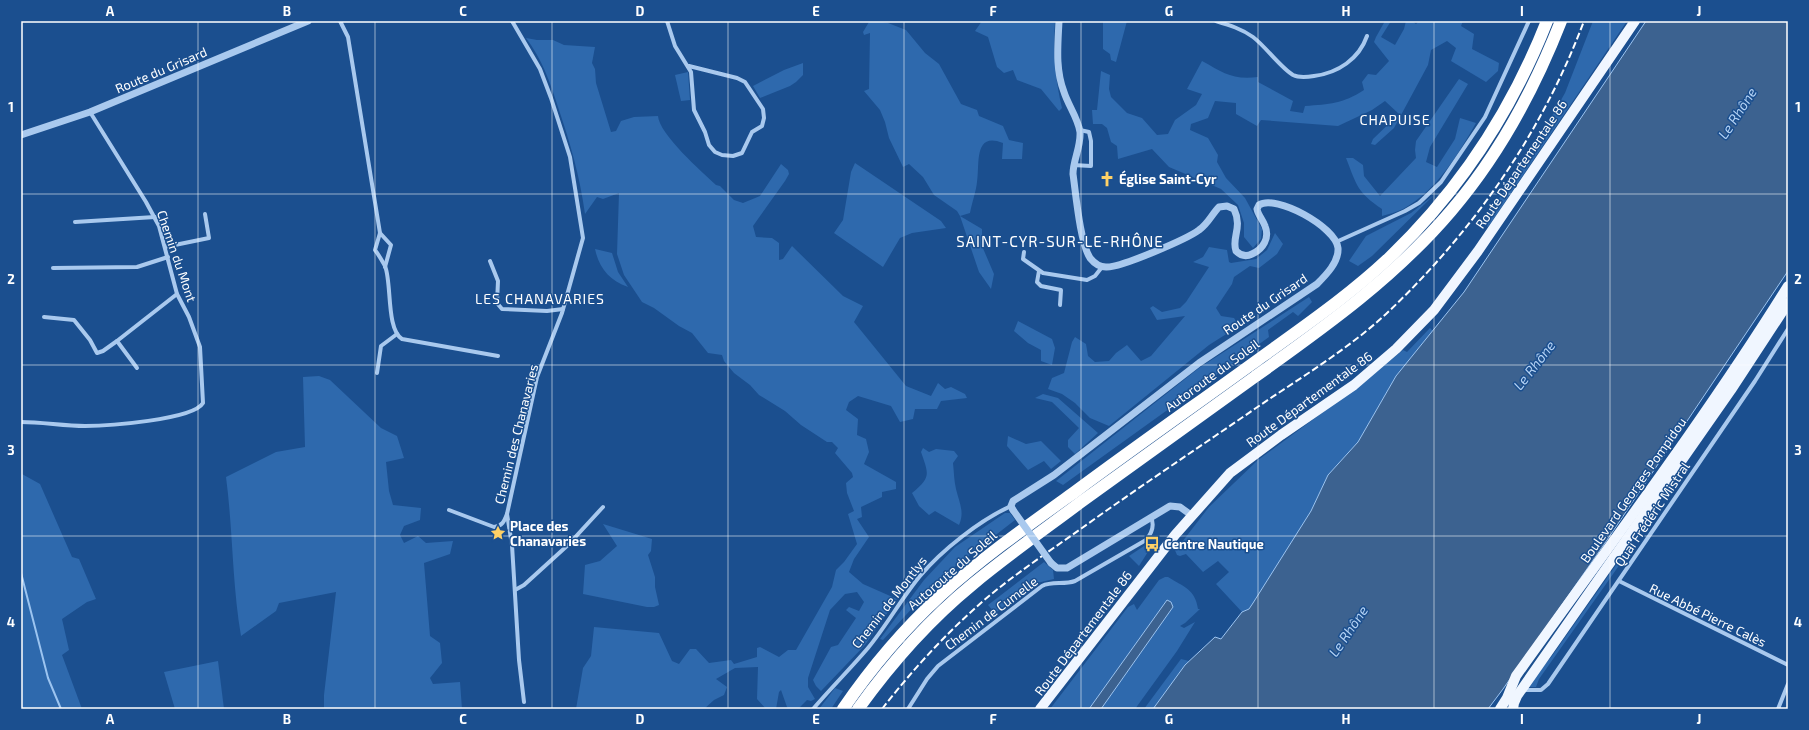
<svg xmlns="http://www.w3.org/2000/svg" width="1809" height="730" font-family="'Exo 2',sans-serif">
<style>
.green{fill:#2e69ad}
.water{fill:#3c6290;stroke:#9cc4f0}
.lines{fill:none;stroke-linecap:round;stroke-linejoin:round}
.stream{stroke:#9cc4f0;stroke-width:2}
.minor{stroke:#a9c9ee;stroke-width:4}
.tertiary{stroke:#a9c9ee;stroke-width:7}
.primary{stroke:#f0f6ff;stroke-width:10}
.motorway{stroke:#fff;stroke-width:12}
.rail{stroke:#fff;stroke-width:2;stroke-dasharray:7 3;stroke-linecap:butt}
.tertiary-bridge{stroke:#a9c9ee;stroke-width:7}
.grid{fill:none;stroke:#fff;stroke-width:1;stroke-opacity:0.55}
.labels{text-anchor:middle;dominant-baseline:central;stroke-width:3;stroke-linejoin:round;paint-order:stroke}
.street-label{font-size:13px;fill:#fff;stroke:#1b4f8f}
.poi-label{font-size:13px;font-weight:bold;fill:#fff;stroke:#1b4f8f;text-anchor:start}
.water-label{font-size:14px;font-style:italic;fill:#b5d3f5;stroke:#1b4f8f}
.neighbourhood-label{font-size:14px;letter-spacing:1px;fill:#fff;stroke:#1b4f8f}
.quarter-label{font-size:15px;letter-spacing:1px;fill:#fff;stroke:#1b4f8f}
.neatline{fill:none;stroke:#fff;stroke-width:1.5}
.grid-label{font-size:13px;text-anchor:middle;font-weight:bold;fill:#fff}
</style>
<rect width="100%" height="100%" fill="#1b4f8f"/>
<g class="green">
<path d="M877,21L888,23L906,30L925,53L939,64L961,104L977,110L979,116L1003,126L1009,140L1023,143L1022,159H1002L1003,143C973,131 980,165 977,182C976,192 972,202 970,213L960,216L982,229V246L994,274L991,289L979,272L960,216L957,211L934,195L923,177L909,164L903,167L889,138L885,122L880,110L864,91L869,89L870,33L864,35L863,32L869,22Z"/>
<path d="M982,21H1055C1053,51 1055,79 1062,108L1059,111L1041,89L1017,80L1013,70L1004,73L997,67L988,37L975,31Z"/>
<path d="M1103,21H1127L1116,62L1111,60L1110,54L1103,49Z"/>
<path d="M1385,21H1391L1381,37L1395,45L1404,29L1406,21H1412L1416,24L1419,21H1463L1461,26L1474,34L1472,49L1499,63L1498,71L1486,82L1451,61L1456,48L1447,41L1431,50L1428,65L1394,128L1375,145L1371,144L1373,139L1399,114L1385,101L1372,110L1338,126L1261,120L1257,126L1236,114V103L1215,101L1208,118L1191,124L1190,130L1208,138L1218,155L1217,162L1226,178L1245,198L1262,229L1261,239L1253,248L1244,237V223L1238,205L1221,189L1169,167L1152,149L1118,159L1117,146L1111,142L1107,128L1102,124H1093L1092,110H1097L1101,71L1110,75L1109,89L1111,97L1127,113L1142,118L1157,135L1168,134L1175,120L1196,105L1202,94L1187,89L1202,61C1224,73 1232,80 1258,77V82L1293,101L1290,111L1303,113L1305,106C1330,104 1342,104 1364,90L1362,82L1368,74L1376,75L1389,61L1374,42L1376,37Z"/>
<path d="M1593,21H1627L1488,227L1483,222L1533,149L1565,93Z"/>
<path d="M526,38L537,40H553L564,45L595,47L592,63L595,69L596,83L611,132L616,131L621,121L634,117L658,116C659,134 702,172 716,185L720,186L734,200L743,203L760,196L781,164L788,170L789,174L785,181L753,226L756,237L772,238L779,243V260L783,259L792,246L843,296L863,306L854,322L906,386L931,396L938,383L945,389L951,387L965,394L967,398L941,401L937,409H915L913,419L900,422L891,406L858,396L849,402L846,410L858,419L857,435L866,439L869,452L864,464L896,482V489L882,492V497L861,507L862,517L857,519L869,537L854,559L849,572L863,584L897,599L865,645L821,691L816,686L813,680L831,647L838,645L856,618L846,610L849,607L859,611L864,602L857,592L845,594L830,610L808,678V687L815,699L811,701L807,700L798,709H789L787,707L781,690L779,692L776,709H766L757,699L758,667L735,668L716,679L727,687L724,695L714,700L704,709H576L583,668L591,656L594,627L659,633L672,661L679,664L690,649H696L709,663L731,660L734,664L757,657V648L760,647L779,657L788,650H796L832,587L836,570L844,562L857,544L848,514L854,511L847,493L846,483L853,477L852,473L835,453L838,448L832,442H827L801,425L785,411L759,395L750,385L734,373L724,361L722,355L708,353L692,333L679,326L654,308L642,302L624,275L617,254L619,193L603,199L597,197L585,214C580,177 570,142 558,107C550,82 542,59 526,38Z"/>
<path d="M803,63V75L796,82L790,86L760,98L753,86L784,70Z"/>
<path d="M688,72L690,100L681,101L675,75Z"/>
<path d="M1459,79L1468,84L1430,147L1426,162L1437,167L1455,139L1460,118L1476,123C1457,156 1437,190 1403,209C1397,212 1389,214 1382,216V209C1357,192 1357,186 1346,158H1353L1363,165L1364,176L1380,196L1416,158L1415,150L1416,141Z"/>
<path d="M855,163L941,221L946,228L912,233L900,238L883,267L834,233L843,220L851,172Z"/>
<path d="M1434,195L1372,256L1358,266L1349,261L1366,236L1411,213Z"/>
<path d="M1275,233L1283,244L1277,254L1259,268L1250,266L1234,277L1232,284L1216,308L1221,316L1234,318L1239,326L1209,345L1109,426L1090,418L1075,403L1062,394L1048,389L1052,378L1064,373L1072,342L1075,337L1086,344L1088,356L1095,362L1109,361L1116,353L1127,345L1141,361L1151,356L1185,316L1157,320L1150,308L1153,306L1162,312L1180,308L1186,302L1209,267L1193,262L1203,257L1209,247L1227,250L1229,262L1231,263L1256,259L1267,250Z"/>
<path d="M595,249L612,253L618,272L628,287C609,280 599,268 595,249Z"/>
<path d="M1309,297L1312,302L1298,316L1293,312L1268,330L1269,337L1063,485L1056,481L1199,368Z"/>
<path d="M1018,321L1052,339L1055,348L1052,365L1041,361V350L1028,343L1014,331Z"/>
<path d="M1430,328L1433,331L1396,376L1358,442L1328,475L1311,511L1258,597L1249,609L1242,612L1216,584L1229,572L1218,561L1203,572L1186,554L1180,556L1177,555L1174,548L1182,542L1209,507L1258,460L1364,382L1403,350L1407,352Z"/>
<path d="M319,376L330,380L381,428L397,436L404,458L386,462L389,491L393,505L421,508L420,520L404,526L400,535L404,543L418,536L426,543L453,541L450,554L424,563L430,636L440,643L442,663L430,678L433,684L460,682L462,709H324V695L336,592L279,603L276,611L241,636C232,583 233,530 226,477L276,452L305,447L303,377Z"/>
<path d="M1043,394L1058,398L1098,433L1075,454L1068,447V440L1079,428L1052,402L1035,398Z"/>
<path d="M21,424L22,474L40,484L72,557L79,559L96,599L87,602L62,619L69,650L62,655L82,709H21Z"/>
<path d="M1008,436L1026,444L1041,441L1061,461L1051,469L1044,461L1028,470L1007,446Z"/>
<path d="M923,448L929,452L936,449L954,451L958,456L953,463C954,472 954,481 956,489C959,502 965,512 959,525L935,511L929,515L919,506L912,493C931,477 929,475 921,452Z"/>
<path d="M1005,513H1010L1015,520L939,579L883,640L880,639L924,580L955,547Z"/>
<path d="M603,524L652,539L651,551L648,555L655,577V587L659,605L654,607H647L583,594L585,565L600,561L617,546Z"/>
<path d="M1147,544L1151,547L1139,566L1129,556Z"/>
<path d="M1628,548L1630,550L1539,679L1536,687H1526L1552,656Z"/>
<path d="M1044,562L1053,570L1054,579L1037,583L995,613L988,605Z"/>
<path d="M1165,577H1168C1184,587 1195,589 1198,609H1200L1185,623L1180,626L1184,628L1195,622L1177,651L1135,709H1101L1173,607L1167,600L1089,709H1050L1128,607L1134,604L1137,610L1159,580Z"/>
<path d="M1181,659L1189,661L1153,709H1144Z"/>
<path d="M218,661L224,709H175L164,672Z"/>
<path d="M835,688L843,691L831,709H819Z"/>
</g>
<g class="water">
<path d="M1646,21H1788V271L1603,546L1503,689L1488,709H1153L1185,665L1215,637L1221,639L1242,612L1249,609L1253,603L1311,511L1328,475L1358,442L1396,376L1464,292Z"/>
<path d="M1167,600L1171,602L1173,607L1101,709H1089Z"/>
</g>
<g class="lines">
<path class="stream" d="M21,573L48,678L61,709"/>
<g class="minor">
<path d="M340,21L348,37L380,233L375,250C379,255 382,261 385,266C392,283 386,329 402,339L498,356"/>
<path d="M512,21L540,69L551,98L570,157L583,238L562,313L537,377L507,514L512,545L519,660L524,702"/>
<path d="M667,21L675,46L691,72L694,110L705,132L709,145L715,152L722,155L733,156L742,153L752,132L762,126L764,118L763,109L745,82L737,78L689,66"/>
<path d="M1216,21C1229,25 1242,29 1253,37C1265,46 1281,68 1293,75C1299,78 1308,77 1314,76C1338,73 1359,59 1367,36"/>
<path d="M1073,165L1091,166V141L1089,132L1080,130"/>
<path d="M75,222L155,217"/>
<path d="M380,233L391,245L385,267"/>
<path d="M1336,242L1405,211L1419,203L1441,182L1485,117L1529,21"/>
<path d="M165,247L209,238L205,214"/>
<path d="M1024,252L1023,259L1043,273L1087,280L1095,276L1102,267"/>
<path d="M490,261L498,281L497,303L502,309L547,311L563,309"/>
<path d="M53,268L137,267L168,257"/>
<path d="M1039,271L1037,282L1041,286L1061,290L1060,305"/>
<path d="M44,317L74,320L90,340L97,353L103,351L117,341L177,294"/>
<path d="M117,341L137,368"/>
<path d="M377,373L381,346L397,334"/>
<path d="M21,422C42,422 64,426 85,426C106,426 193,420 203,403L200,347L189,317L177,294L159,226L146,202L90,112"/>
<path d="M449,510L494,527C502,526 504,522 507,514"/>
<path d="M1619,581L1788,665"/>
<path d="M515,590L524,585L568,545L603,507"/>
<path d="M1524,690H1541L1548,684L1755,381L1788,329"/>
<path d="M813,709C831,688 850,669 868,648C887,625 901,599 920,576C942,550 980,520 1011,506"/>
<path d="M908,709L927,679L938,666L1042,586C1052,581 1064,585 1075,581L1146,540C1152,533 1155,526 1151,517"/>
<path d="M1778,709L1788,684"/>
</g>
<g class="tertiary">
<path d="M21,135L90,112L308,21"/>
<path d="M1013,510L1011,506L1013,501L1054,475L1199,363L1317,284C1326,275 1339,262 1338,248C1336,227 1276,194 1259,205L1257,209C1258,215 1263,220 1265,226C1270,238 1263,249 1252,254C1246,257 1241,256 1236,251C1231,238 1243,228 1234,209L1227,206L1219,207C1212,214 1208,224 1199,230C1187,239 1120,268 1106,267C1099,267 1094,263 1090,258C1080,242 1076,195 1073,174C1073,160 1081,147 1080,132C1078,118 1068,105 1064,92C1055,69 1058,44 1059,21"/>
<path d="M1051,563L1057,568H1067L1170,506L1180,507L1191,515"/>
</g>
<g class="primary">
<path d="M1040,709L1175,535L1230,473L1281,435L1354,385L1396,349L1434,310L1478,251L1635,21"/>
<path d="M1500,709L1507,698L1516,676C1608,547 1704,421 1788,286"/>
<path d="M1513,709L1514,703L1517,696L1731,390L1788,303"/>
</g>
<g class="motorway">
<path d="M843,709C871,668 904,629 941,595C983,557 1030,524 1076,491C1138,445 1201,401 1263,356C1306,325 1351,294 1390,257C1459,191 1512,110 1547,21"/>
<path d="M858,709C891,663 929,620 973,584C1008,555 1045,529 1081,502C1140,460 1198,418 1256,376C1326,326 1395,277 1451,211C1499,155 1534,90 1561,21"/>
</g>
<path class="rail" d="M882,709C914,668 949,630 989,596C1018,572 1051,550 1082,528C1139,487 1198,448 1256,408C1300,378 1347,350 1386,314C1473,232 1542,133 1584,21"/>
<path class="tertiary-bridge" d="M1013,510L1051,563"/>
</g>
<path class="grid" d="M198,21V709M375,21V709M552,21V709M728,21V709M904,21V709M1081,21V709M1258,21V709M1434,21V709M1610,21V709M21,194H1788M21,365H1788M21,536H1788"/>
<defs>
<g id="church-bare" transform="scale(1.2)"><path d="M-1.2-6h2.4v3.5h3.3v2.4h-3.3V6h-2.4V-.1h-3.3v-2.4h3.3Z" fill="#ffd166" stroke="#1b4f8f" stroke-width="2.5" paint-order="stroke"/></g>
<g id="sight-bare" transform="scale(1.2)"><path d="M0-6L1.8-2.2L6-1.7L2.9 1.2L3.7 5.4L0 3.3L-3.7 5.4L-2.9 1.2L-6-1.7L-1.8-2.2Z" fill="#ffd166" stroke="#1b4f8f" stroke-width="2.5" paint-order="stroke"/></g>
<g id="bus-bare" transform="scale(1.2)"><path d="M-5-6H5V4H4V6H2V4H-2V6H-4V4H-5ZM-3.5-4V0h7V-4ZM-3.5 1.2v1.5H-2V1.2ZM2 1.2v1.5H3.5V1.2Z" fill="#ffd166" stroke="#1b4f8f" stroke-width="2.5" paint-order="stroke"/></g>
</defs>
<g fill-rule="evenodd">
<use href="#church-bare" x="1107" y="179"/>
<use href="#sight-bare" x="498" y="533"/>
<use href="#bus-bare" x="1152" y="544"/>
</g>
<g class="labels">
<g class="street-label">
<text transform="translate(161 70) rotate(-23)">Route du Grisard</text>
<text transform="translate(1521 164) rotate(-56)">Route Départementale 86</text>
<text transform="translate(177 256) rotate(71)">Chemin du Mont</text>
<text transform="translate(1265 304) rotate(-34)">Route du Grisard</text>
<text transform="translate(1212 375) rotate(-36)">Autoroute du Soleil</text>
<text transform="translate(1309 399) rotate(-36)">Route Départementale 86</text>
<text transform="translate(516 434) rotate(-76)">Chemin des Chanavaries</text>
<text transform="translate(1633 490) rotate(-55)">Boulevard Georges Pompidou</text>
<text transform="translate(1652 514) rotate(-56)">Quai Frédéric Mistral</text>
<text transform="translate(952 570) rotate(-41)">Autoroute du Soleil</text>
<text transform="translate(889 602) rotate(-52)">Chemin de Montlys</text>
<text transform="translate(991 613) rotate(-37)">Chemin de Cumelle</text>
<text transform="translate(1708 615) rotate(26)">Rue Abbé Pierre Calès</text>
<text transform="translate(1083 633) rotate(-53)">Route Départementale 86</text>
</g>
<g class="poi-label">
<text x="1119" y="179">Église Saint-Cyr</text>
<text x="510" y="526">Place des<tspan x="510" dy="15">Chanavaries</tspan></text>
<text x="1164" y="544">Centre Nautique</text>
</g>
<g class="water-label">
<text transform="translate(1737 113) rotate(-57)">Le Rhône</text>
<text transform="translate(1534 365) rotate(-52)">Le Rhône</text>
<text transform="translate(1348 631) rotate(-56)">Le Rhône</text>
</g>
<g class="neighbourhood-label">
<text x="1395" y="119">CHAPUISE</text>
<text x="540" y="298">LES CHANAVARIES</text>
</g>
<g class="quarter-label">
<text x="1060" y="241">SAINT-CYR-SUR-LE-RHÔNE</text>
</g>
</g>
<rect width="1809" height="730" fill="none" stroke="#1b4f8f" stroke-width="44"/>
<rect x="22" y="22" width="1765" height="686" class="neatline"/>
<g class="grid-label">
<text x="110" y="16">A</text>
<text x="287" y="16">B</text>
<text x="463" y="16">C</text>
<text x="640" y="16">D</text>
<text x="816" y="16">E</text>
<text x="993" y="16">F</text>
<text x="1169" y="16">G</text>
<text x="1346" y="16">H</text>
<text x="1522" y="16">I</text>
<text x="1699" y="16">J</text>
<text x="11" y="112">1</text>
<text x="1798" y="112">1</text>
<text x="11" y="284">2</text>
<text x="1798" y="284">2</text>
<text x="11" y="455">3</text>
<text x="1798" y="455">3</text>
<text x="11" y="627">4</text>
<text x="1798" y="627">4</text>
<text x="110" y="724">A</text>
<text x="287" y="724">B</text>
<text x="463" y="724">C</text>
<text x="640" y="724">D</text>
<text x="816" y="724">E</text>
<text x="993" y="724">F</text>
<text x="1169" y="724">G</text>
<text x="1346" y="724">H</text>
<text x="1522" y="724">I</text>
<text x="1699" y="724">J</text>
</g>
</svg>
